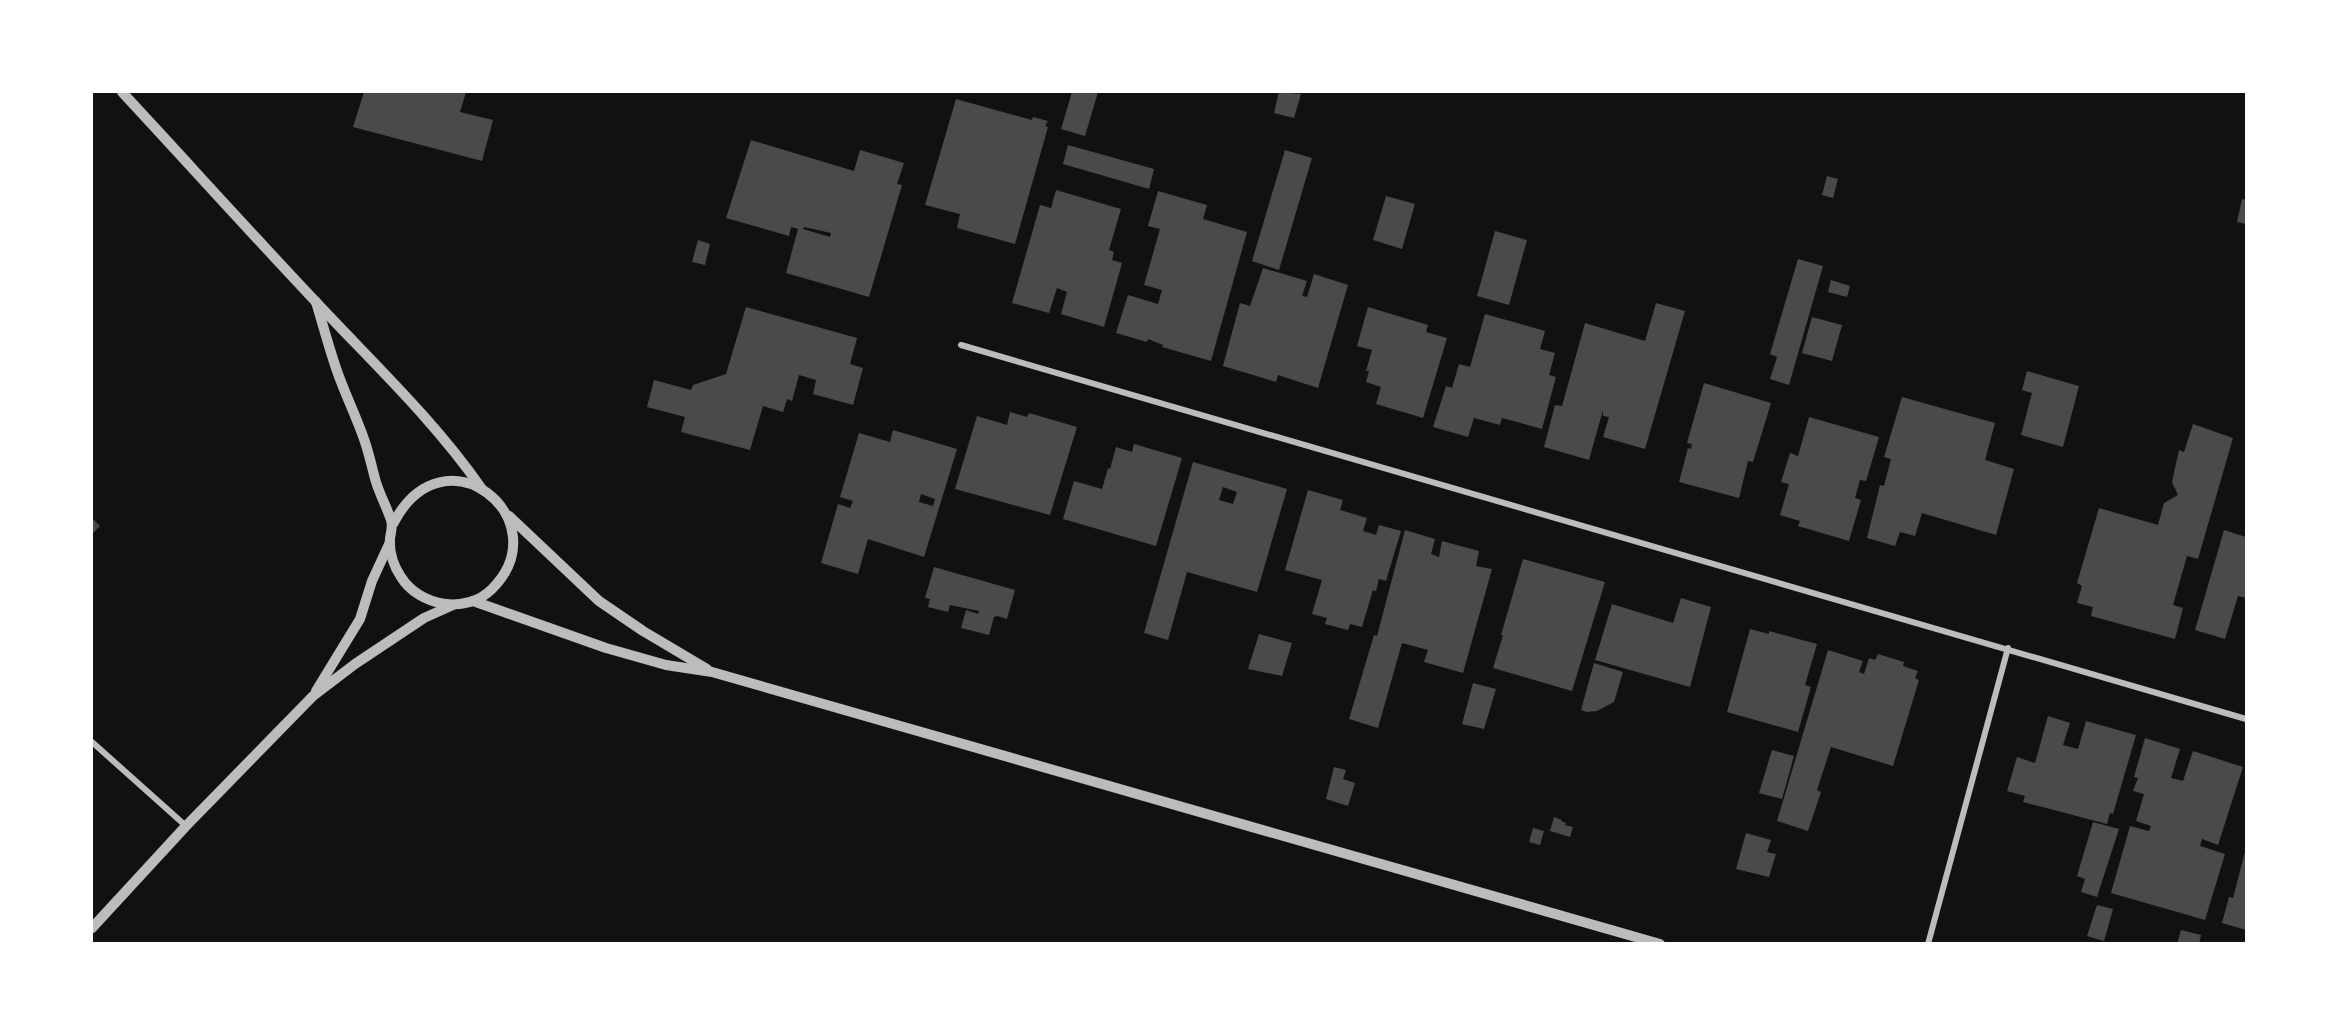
<svg xmlns="http://www.w3.org/2000/svg" width="2338" height="1035" font-family="Jost,sans-serif">
<style>
.building{fill:#4a4a4a;fill-rule:evenodd}
.lines{fill:none;stroke-linecap:round;stroke-linejoin:round}
.minor{stroke:#bcbcbc;stroke-width:6}
.tertiary{stroke:#bcbcbc;stroke-width:10}
</style>
<rect width="100%" height="100%" fill="#111"/>
<g class="building">
<path d="M364,92H466L460,112L493,120L482,161L353,127Z"/>
<path d="M1072,92H1098L1085,136L1061,129Z"/>
<path d="M1279,92L1301,94L1294,118L1274,113Z"/>
<path d="M956,99L1032,120L1033,117L1048,121L1045,126L1048,127L1015,244L957,228L960,214L925,205Z"/>
<path d="M751,140L854,171L860,150L904,163L897,184L902,185L869,297L786,273L798,229L791,227L789,236L726,218ZM804,227L831,233L830,237L803,229Z"/>
<path d="M1068,145L1154,169L1149,189L1063,164Z"/>
<path d="M1285,150L1312,158L1279,270L1252,261Z"/>
<path d="M1827,176L1838,179L1833,198L1822,195Z"/>
<path d="M1056,190L1121,209L1109,250L1114,252L1112,260L1122,263L1104,327L1061,314L1067,292L1057,288L1049,313L1012,303L1040,205L1051,208Z"/>
<path d="M1158,191L1207,205L1203,219L1247,232L1211,361L1162,347L1163,345L1148,339L1147,342L1116,333L1128,295L1158,304L1162,290L1144,285L1160,229L1148,226Z"/>
<path d="M1386,196L1415,204L1402,249L1373,240Z"/>
<path d="M2242,199L2246,200V224L2237,222Z"/>
<path d="M1495,231L1527,240L1509,305L1477,296Z"/>
<path d="M698,240L710,244L705,265L692,262Z"/>
<path d="M1798,259L1823,266L1789,385L1770,379L1777,357L1770,354Z"/>
<path d="M1263,268L1307,281L1302,296L1307,297L1314,274L1348,285L1318,388L1278,375L1276,382L1223,366L1240,303L1250,306Z"/>
<path d="M1831,280L1850,286L1847,297L1828,292Z"/>
<path d="M1656,303L1685,311L1645,449L1603,437L1609,417L1603,416V410L1589,460L1544,447L1555,405L1562,406L1585,323L1645,341Z"/>
<path d="M746,307L857,338L850,364L863,368L853,405L813,394L816,380L799,375L792,401L787,399L783,412L763,406L750,450L681,432L685,417L647,407L654,380L691,390L693,385L726,374Z"/>
<path d="M1368,307L1428,325L1426,332L1447,338L1423,418L1376,404L1381,387L1366,382L1369,371H1366L1372,350L1357,346Z"/>
<path d="M1485,314L1545,331L1540,349L1555,353L1549,375L1556,377L1542,429L1502,418L1500,425L1474,418L1468,437L1433,427L1446,386L1452,388L1459,364L1470,367Z"/>
<path d="M1812,317L1842,325L1832,361L1802,353Z"/>
<path d="M2027,371L2079,386L2063,447L2021,435L2032,393L2022,390Z"/>
<path d="M1704,383L1771,403L1753,462L1748,461L1739,498L1679,482L1688,448L1691,449L1692,444L1687,443Z"/>
<path d="M1902,397L1995,423L1985,460L2014,469L1996,535L1922,513L1915,536L1900,532L1895,546L1867,538L1880,485L1884,486L1891,459L1884,457Z"/>
<path d="M1010,412L1027,417L1029,413L1077,427L1050,515L955,489L977,416L1007,425Z"/>
<path d="M1809,417L1879,437L1866,481L1860,480L1855,498L1861,500L1849,541L1798,526L1800,521L1780,515L1789,484L1781,482L1790,453L1798,456Z"/>
<path d="M2193,424L2233,438L2198,559L2187,556L2173,605L2183,608L2175,639L2091,616L2093,607L2077,603L2082,586L2077,583L2099,508L2158,525L2164,503L2178,495L2172,482L2179,450L2184,452Z"/>
<path d="M893,430L957,449L924,557L868,539L858,574L821,563L838,504L850,508L853,501L840,497L859,433L890,442ZM921,494L935,499L933,506L919,502Z"/>
<path d="M1134,444L1182,458L1156,546L1063,519L1074,481L1102,489L1108,468L1110,469L1116,447L1132,452Z"/>
<path d="M1193,462L1287,489L1257,592L1187,572L1168,640L1144,633ZM1223,487L1237,492L1233,504L1219,500Z"/>
<path d="M1308,490L1343,500L1340,510L1367,518L1363,531L1376,535L1379,525L1401,531L1386,581L1379,579L1376,591L1373,590L1362,627L1350,624L1348,630L1325,624L1327,618L1312,614L1322,580L1285,570Z"/>
<path d="M92,518L100,526L92,534Z"/>
<path d="M1405,530L1435,539L1431,554L1439,557L1442,541L1479,551L1476,566L1492,569L1463,673L1424,662L1428,650L1402,643L1378,728L1349,719L1374,635L1377,636Z"/>
<path d="M2224,530L2246,537V598L2238,596L2225,639L2195,630Z"/>
<path d="M1523,559L1605,582L1572,691L1493,668L1503,635H1501Z"/>
<path d="M934,567L1015,590L1007,619L997,616L994,617L989,635L961,628L966,610L978,614L979,611L950,605L948,612L928,607L930,599L925,598Z"/>
<path d="M1681,598L1711,607L1690,687L1595,660L1612,604L1673,623Z"/>
<path d="M1750,629L1769,634V631L1817,644L1805,685L1811,687L1798,732L1727,712Z"/>
<path d="M1259,634L1292,643L1282,676L1248,669Z"/>
<path d="M1828,650L1863,661L1859,672L1864,674L1869,658L1875,660L1878,654L1904,662L1903,666L1918,671L1915,678L1919,680L1893,766L1831,747L1817,790L1821,792L1808,831L1777,821Z"/>
<path d="M1594,663L1623,672L1614,702L1597,711L1587,712L1581,710Z"/>
<path d="M1473,683L1496,689L1484,729L1462,724Z"/>
<path d="M2048,716L2070,723L2063,745L2078,749L2086,721L2136,735L2113,814L2110,813L2107,824L2023,802L2025,796L2007,791L2017,757L2035,763Z"/>
<path d="M2145,738L2180,749L2171,778L2183,781L2193,751L2243,767L2218,845L2202,839L2200,846L2225,854L2205,920L2111,893L2130,826L2149,831L2151,826L2136,821L2144,794L2133,791L2138,778L2134,777Z"/>
<path d="M1772,750L1794,756L1782,799L1759,793Z"/>
<path d="M1334,767L1346,770L1343,779L1355,783L1348,806L1326,799Z"/>
<path d="M1554,817L1562,820L1561,821L1566,823L1565,825L1573,827L1570,837L1550,831Z"/>
<path d="M2093,822L2119,829L2097,897L2081,892L2085,879L2077,876Z"/>
<path d="M1533,828L1544,831L1540,845L1529,842Z"/>
<path d="M1746,833L1771,840L1767,852L1776,854L1769,877L1736,869Z"/>
<path d="M2246,848V930L2222,923L2229,897L2233,898Z"/>
<path d="M2097,905L2113,909L2104,941L2087,936Z"/>
<path d="M2181,930L2201,935L2199,944H2177Z"/>
</g>
<g class="lines">
<g class="minor">
<path d="M961,345L2246,719"/>
<path d="M92,742L186,826"/>
<path d="M1928,944L2008,648"/>
</g>
<g class="tertiary">
<path d="M122,92C187,162 251,233 316,302C373,363 434,420 482,489"/>
<path d="M316,302C323,325 329,348 337,371C345,394 356,416 364,439C369,453 372,468 376,482C380,495 387,508 391,520C393,526 391,532 390,538C389,552 393,565 401,577C419,606 466,615 492,589C561,520 444,424 393,524"/>
<path d="M509,516L599,601L643,631L707,669"/>
<path d="M473,601L606,648L666,665L712,672L1660,944"/>
<path d="M316,691L360,619L372,581L390,542"/>
<path d="M92,928L186,826L313,696L355,664L424,618L453,605"/>
</g>
</g>
<rect width="2338" height="1035" fill="none" stroke="#ffffff" stroke-width="186"/>
</svg>
